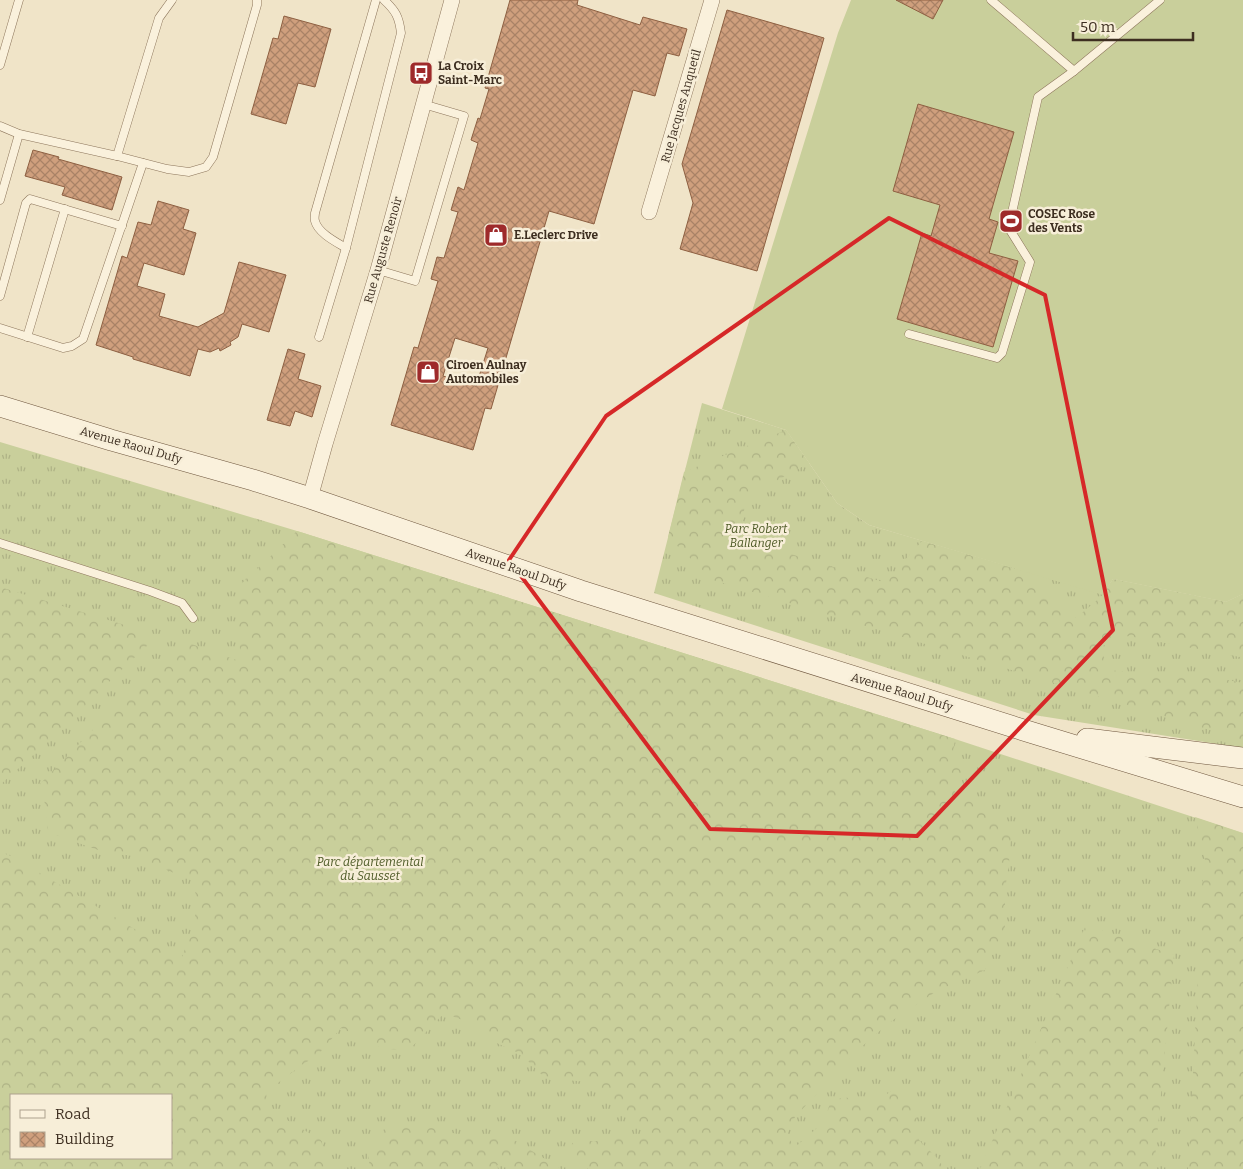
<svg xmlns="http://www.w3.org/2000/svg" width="1243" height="1169" font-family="Bitter,serif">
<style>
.grass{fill:url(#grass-tufts);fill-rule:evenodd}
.forest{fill:url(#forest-crowns);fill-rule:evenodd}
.garden{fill:#c9cf9b}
.building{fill:url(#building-cross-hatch);stroke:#8d5f41;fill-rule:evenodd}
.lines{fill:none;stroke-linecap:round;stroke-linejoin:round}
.service-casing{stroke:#8d765c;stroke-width:9}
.minor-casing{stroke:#8d765c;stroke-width:16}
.secondary-casing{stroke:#6f573f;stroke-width:22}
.service{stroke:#faf1dc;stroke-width:8}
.minor{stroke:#faf1dc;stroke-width:15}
.secondary{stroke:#faf1dc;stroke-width:21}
.marked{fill:none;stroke:#d62828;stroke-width:4;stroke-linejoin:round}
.labels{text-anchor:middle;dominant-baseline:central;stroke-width:5;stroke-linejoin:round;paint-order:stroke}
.poi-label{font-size:12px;font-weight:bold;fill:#3d2e20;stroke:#f7eed8;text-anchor:start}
.street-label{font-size:12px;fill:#3d2e20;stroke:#f7eed8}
.park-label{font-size:12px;font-style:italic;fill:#4d5a26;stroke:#f7eed8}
</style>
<defs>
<pattern id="grass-tufts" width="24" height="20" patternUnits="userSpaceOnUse" patternTransform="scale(1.25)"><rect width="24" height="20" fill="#c9cf9b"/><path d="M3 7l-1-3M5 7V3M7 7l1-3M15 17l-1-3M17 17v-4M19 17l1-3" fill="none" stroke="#aeb285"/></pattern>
<pattern id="forest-crowns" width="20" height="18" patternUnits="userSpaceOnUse" patternTransform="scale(1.25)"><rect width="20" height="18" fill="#c9cf9b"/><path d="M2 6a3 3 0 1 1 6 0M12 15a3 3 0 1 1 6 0" fill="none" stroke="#aeb285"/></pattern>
<pattern id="building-cross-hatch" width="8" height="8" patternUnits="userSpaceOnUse" patternTransform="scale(1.25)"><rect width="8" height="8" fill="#cf9f7d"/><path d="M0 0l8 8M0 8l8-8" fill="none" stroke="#a98266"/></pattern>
</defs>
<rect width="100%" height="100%" fill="#f0e4c8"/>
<g class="grass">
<path d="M702,403L786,430L837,503L869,525L1103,594L1113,579L1226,602L1243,594V748L1034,715L654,593Z"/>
<path d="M0,442L297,531L955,739L1242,833L1243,1169H0ZM11,1095H171V1158H11Z"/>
</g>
<g class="forest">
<path d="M786,430L809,463L747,497L740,529L771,548L893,585L887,580L922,541L1030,573L1076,618L1103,595L1113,579L1226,602L1243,594V656L1240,657L1128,636L1100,647L1109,670L1153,675L1223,679L1243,683V740L713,580L668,537L684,472Z"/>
<path d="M297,531L955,739L952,761L962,768V776L950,785L959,797L987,805L1011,836L1009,863L1005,890V927L985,970L937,991L890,1022L858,1050L795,1117L787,1133L794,1148L824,1122L830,1103L843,1097L875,1103L895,1088L908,1094L916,1112L919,1140L939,1160L944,1169H588L561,1153L575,1141H600L620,1136L652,1137L636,1120L617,1112L598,1083L545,1078L521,1054L490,1040L465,1021L444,1013L409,1050L383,1049L341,1028L317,1056L303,1064L266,1092L268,1109L321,1140L329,1165L328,1169H0V852L11,856L182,957L191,933L197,907L194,881L132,856L98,850L48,832L46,808L40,784L154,667L177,648L186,642L242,662L236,623L237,588ZM11,1095H171V1158H11Z"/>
<path d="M0,587L151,633L150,643L113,678L61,730L0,785Z"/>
<path d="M1195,817L1243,833V1169H1188L1200,939V902L1205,860Z"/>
<path d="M1086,925L1174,955L1154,1169H980Z"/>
<path d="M387,1125L434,1128L479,1140L511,1138L561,1169H515L507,1163L497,1165L498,1169H370L368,1152Z"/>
</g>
<path class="garden" d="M851,0H1243V594L1226,602L1113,579L1103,595L869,525L837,503L786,430L722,409L838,33Z"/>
<g class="building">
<path d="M510,0H578L577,5L640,25L643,17L687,29L679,56L667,53L655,96L633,90L594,224L549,211L491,409L485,408L473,450L391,425L414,347L418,348L438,281L431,279L437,257L444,258L458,212L451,210L458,187L464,190L478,143L471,140L478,118L480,119L489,89L485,88ZM455,338L488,348L476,386L443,376Z"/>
<path d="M896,0H943L933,19Z"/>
<path d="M727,10L824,38L757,271L680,249L693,203L682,164Z"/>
<path d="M284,16L331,29L315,87L298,83L286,124L251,114L273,38L278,39Z"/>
<path d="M918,104L1014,132L989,219L998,222L989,253L1018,261L993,347L897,319L922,233L931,236L940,205L893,191Z"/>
<path d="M33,150L59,157L58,159L122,177L112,210L62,195L65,187L25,176Z"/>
<path d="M158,201L189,210L183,229L196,233L184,275L144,263L137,286L165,294L159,316L198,327L224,313L239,262L286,275L269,332L242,324L238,337L230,342L231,345L220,351L219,348L210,352L198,349L190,376L133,359V357L96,345L122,256L127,258L138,222L151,225Z"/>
<path d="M288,349L305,354L298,379L321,386L312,417L295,411L290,426L267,420Z"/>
</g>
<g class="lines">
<g class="service-casing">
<g id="service">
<path d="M991,0L1074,71L1160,0"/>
<path d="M0,65L19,0"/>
<path d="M0,126L19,134L117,156L167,169L189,172L206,167L213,157L257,5V0"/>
<path d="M117,156L159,18L172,0"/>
<path d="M0,200L19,134"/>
<path d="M346,248C336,242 318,233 315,221C314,218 315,215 315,213L376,0"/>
<path d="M378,270L415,281L464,116L423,104"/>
<path d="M0,296L26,203L30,199L122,226"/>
<path d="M0,328L63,348L72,346L83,339L143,163"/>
<path d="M909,334L997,358L1002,353L1030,262L1010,230L1011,217L1038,97L1074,71"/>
<path d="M27,337L65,209"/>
<path d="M319,337L346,248L401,33C399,17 396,11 384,0"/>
<path d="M0,543L150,591L182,603L193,618"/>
</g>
</g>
<g class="minor-casing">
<g id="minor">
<path d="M649,212L712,0"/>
<path d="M310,498L325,444L378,270L452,0"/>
</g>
</g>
<g class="secondary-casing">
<g id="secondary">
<path d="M0,406L111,440L253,480L310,498L581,591L1033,733L1243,797"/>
<path d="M1087,739L1243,758"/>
</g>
</g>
<use href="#service" class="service"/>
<use href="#minor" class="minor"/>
<use href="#secondary" class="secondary"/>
</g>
<path class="marked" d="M889,218L1045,295L1113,630L917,836L710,829L509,560L606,416Z"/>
<defs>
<g id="bus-square" transform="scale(1.25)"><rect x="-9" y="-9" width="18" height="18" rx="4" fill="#9e2a2b" stroke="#f7eed8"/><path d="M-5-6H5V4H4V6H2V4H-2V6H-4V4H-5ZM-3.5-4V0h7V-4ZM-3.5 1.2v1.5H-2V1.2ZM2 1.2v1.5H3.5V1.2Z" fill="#fff"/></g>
<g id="stadium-square" transform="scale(1.25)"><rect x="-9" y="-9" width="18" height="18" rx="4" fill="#9e2a2b" stroke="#f7eed8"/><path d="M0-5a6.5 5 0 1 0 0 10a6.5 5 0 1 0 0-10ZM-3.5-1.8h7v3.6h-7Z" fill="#fff"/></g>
<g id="shop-square" transform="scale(1.25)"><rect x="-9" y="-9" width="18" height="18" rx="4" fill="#9e2a2b" stroke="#f7eed8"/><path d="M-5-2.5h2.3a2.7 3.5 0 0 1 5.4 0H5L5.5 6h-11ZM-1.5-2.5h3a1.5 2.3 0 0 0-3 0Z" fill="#fff"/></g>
</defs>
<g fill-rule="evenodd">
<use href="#bus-square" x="421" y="73"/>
<use href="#stadium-square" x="1011" y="221"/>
<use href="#shop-square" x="496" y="235"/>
<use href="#shop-square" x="428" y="372"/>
</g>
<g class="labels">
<g class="poi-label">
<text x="438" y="66">La Croix<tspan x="438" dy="14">Saint-Marc</tspan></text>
<text x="1028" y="214">COSEC Rose<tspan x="1028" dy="14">des Vents</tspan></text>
<text x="514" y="235">E.Leclerc Drive</text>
<text x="446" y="365">Ciroen Aulnay<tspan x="446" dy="14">Automobiles</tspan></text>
</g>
<g class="street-label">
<text transform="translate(681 106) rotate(-74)">Rue Jacques Anquetil</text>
<text transform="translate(383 250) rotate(-74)">Rue Auguste Renoir</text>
<text transform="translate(131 445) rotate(16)">Avenue Raoul Dufy</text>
<text transform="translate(516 569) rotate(19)">Avenue Raoul Dufy</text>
<text transform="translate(902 692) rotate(17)">Avenue Raoul Dufy</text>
</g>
<g class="park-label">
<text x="756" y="529">Parc Robert<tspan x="756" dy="14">Ballanger</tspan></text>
<text x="370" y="862">Parc départemental<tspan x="370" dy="14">du Sausset</tspan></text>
</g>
</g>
<rect x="10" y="1094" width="162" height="65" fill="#f7eed8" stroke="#ada18e"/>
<rect x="20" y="1110" width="25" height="8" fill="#faf1dc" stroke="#ada18e"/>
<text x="55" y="1119" font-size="15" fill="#3d2e20">Road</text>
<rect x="20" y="1132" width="25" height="15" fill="url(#building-cross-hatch)" stroke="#ada18e"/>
<text x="55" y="1144" font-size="15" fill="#3d2e20">Building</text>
<path d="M1073 32v8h120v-8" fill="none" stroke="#3d2e20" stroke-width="2.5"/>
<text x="1080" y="32" font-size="15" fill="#3d2e20" stroke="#f7eed8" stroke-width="4" paint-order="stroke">50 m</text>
</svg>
